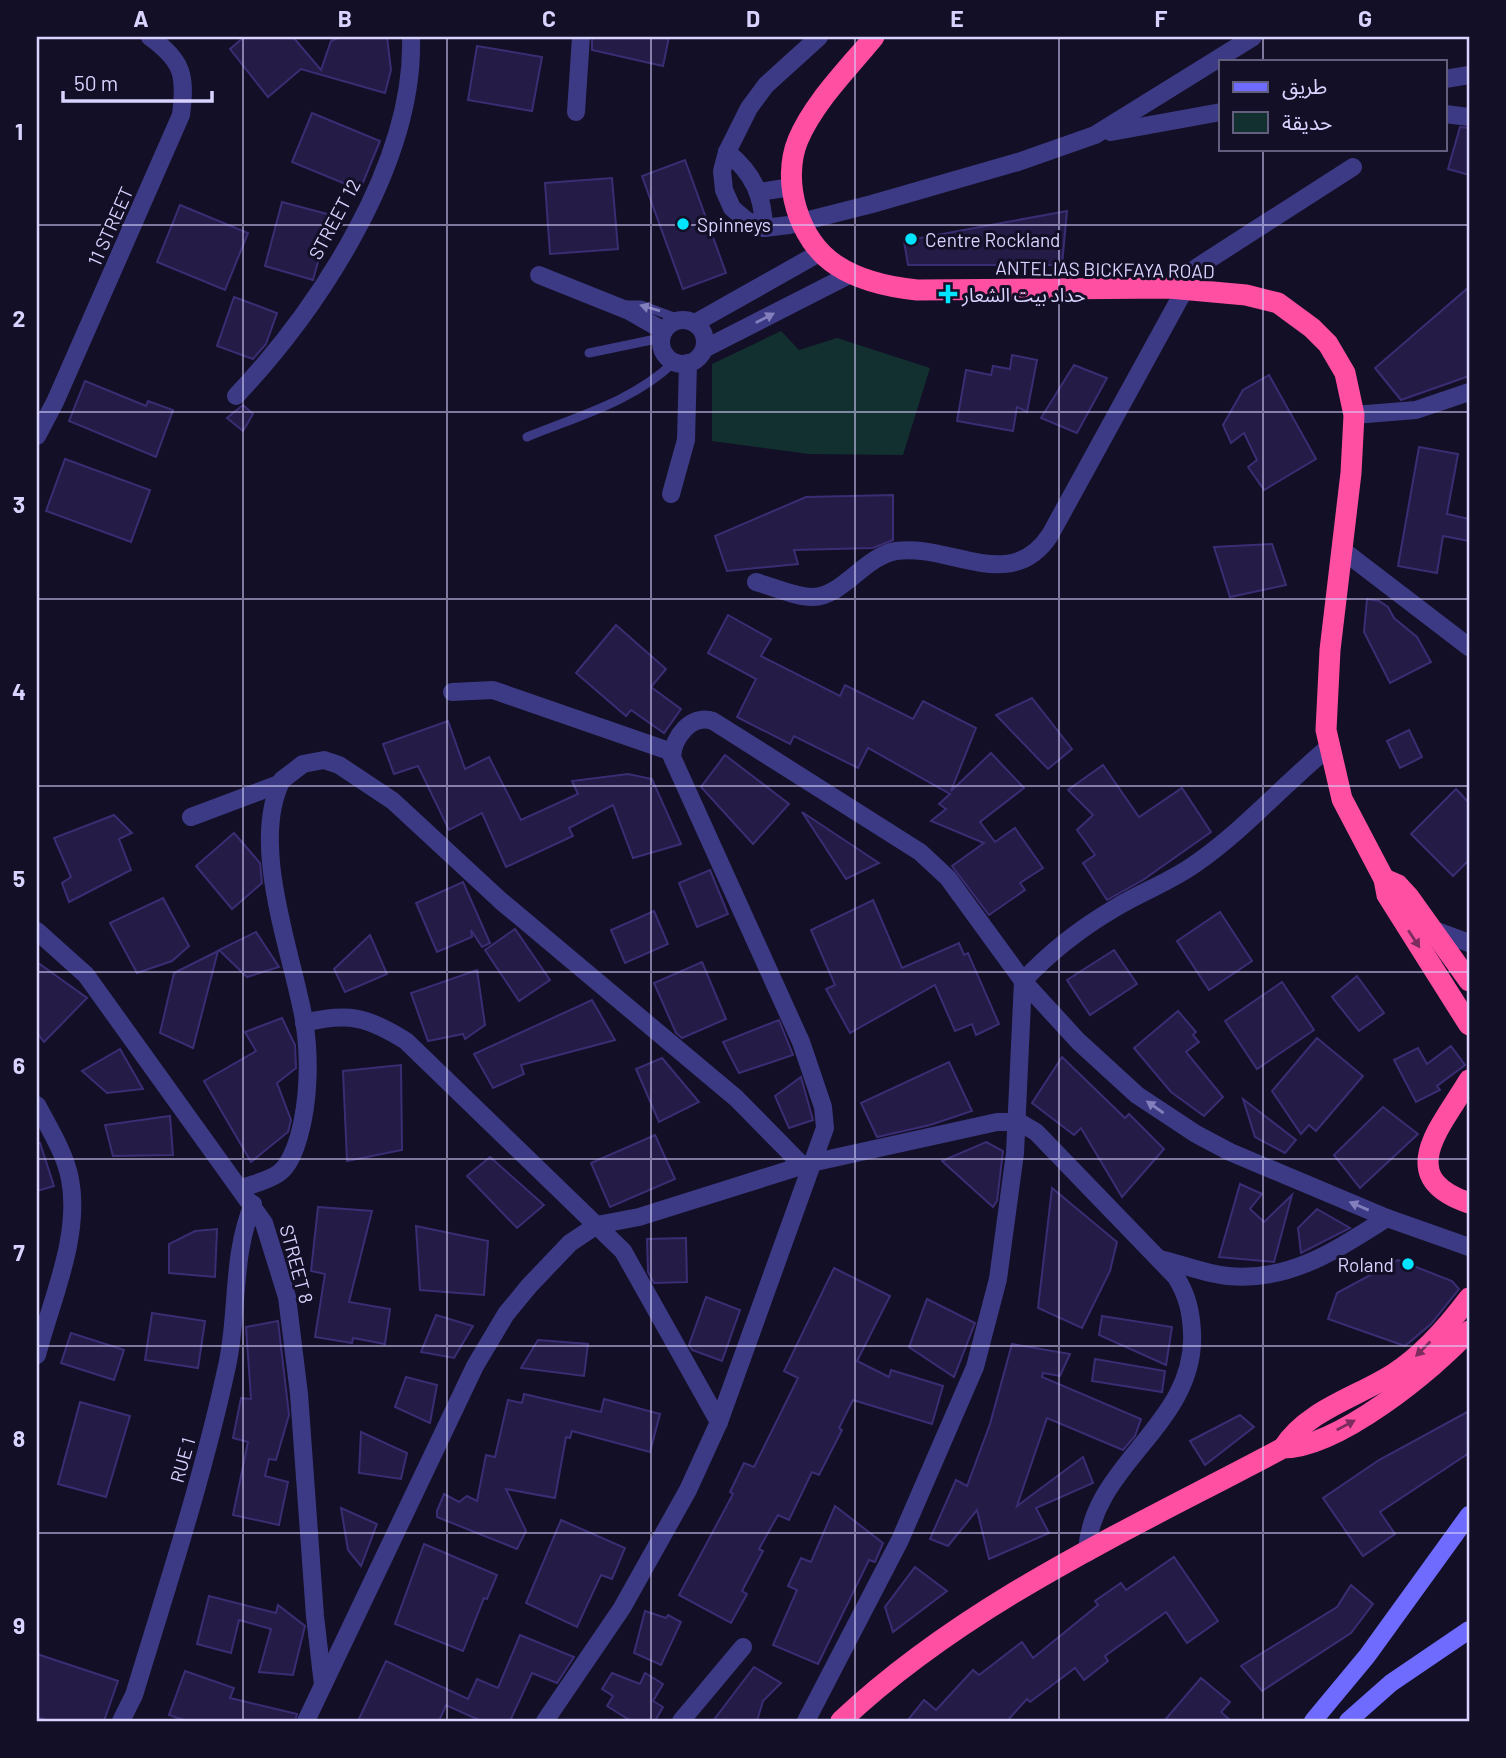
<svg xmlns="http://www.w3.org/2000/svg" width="1506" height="1758" font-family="Barlow,'Noto Sans Arabic',sans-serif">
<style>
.green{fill:#12302f}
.building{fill:#241b47;stroke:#3b2d73;stroke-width:2}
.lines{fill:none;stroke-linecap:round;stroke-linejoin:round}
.lane{stroke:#3d3a85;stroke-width:9}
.street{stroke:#3d3a85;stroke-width:18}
.secondary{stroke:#6f6bff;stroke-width:18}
.highway{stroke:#ff4fa3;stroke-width:21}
.oneway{fill:#837fbc}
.oneway2{fill:#7d2c5e}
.grid{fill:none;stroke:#d9d4ff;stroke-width:2;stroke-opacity:0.55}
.poi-dot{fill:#00e5ff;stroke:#130f26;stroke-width:2.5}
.labels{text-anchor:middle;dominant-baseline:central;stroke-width:6;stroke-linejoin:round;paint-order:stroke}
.street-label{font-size:19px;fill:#d9d4ff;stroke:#130f26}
.poi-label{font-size:19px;fill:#d9d4ff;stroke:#130f26;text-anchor:start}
.neatline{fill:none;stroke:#d9d4ff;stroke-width:2.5}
.grid-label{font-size:23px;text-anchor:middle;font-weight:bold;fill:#d9d4ff}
</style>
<rect width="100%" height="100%" fill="#130f26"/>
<path class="green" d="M781,331L799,350L837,338L930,368L903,455L809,454L712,441V364Z"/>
<g class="building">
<path d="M244,37H293L321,70L331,41L340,37H387L391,70L385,93L301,69L268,97L230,49Z"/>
<path d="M592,37H669L663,66L592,50Z"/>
<path d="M477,46L542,57L532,111L468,100Z"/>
<path d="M312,113L380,141L360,190L292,162Z"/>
<path d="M1460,127L1469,128V175L1448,169Z"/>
<path d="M685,160L726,273L683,289L642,176Z"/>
<path d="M612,178L618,249L550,254L545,183Z"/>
<path d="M282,202L331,215L313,280L265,266Z"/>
<path d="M180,205L248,233L225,290L157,262Z"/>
<path d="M1067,211L1062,265H908L904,241Z"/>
<path d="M1469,287V376L1401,400L1375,368Z"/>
<path d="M234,297L277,313L266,344L253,359L217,346Z"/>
<path d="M1012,355L1037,360L1027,412L1017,407L1013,431L957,421L966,370L991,375L993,366L1010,369Z"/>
<path d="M1074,365L1107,378L1077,433L1041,418Z"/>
<path d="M1269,375L1316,459L1264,490L1248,467L1257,460L1244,433L1231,443L1223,425L1243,390Z"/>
<path d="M85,381L146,406L148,401L173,410L156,457L69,421Z"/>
<path d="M243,405L253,414L243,431L227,418Z"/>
<path d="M1419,447L1458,454L1447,514L1469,519V541L1443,536L1437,573L1398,566Z"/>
<path d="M65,459L150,490L131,542L46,511Z"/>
<path d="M893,495V540L873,548L794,550L798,564L727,571L715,536L806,497Z"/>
<path d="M1272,544L1286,585L1230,597L1214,547Z"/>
<path d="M1367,599L1379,601L1388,607L1394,618L1417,637L1431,662L1390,683L1364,632Z"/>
<path d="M728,615L771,639L761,656L840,696L845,685L913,719L923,701L976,728L951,791L991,753L1024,788L980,822L995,842L1015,828L1043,868L1020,883L1025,890L989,915L952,866L984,843L931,821L946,809L939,804L950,794L868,748L858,768L794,736L790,744L737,717L756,679L708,653Z"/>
<path d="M616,625L666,669L651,687L681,709L664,733L631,710L626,716L576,673Z"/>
<path d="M1032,698L1072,749L1048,769L996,715Z"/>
<path d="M448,721L465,769L489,757L521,820L578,794L572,781L628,774L652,779L681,844L633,858L613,805L569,828L573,836L506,867L482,813L449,830L418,766L394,774L383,744Z"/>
<path d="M1409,730L1422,757L1400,768L1387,741Z"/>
<path d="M725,755L789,804L753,844L701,787Z"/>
<path d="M1103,765L1139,817L1182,788L1211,832L1143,880L1107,900L1083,863L1095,855L1077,830L1093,815L1068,790Z"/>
<path d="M1456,789L1469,803V860L1453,876L1411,834Z"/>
<path d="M802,812L879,863L846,879Z"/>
<path d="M114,815L132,833L119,839L131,870L69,902L62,883L71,877L54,838Z"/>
<path d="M234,833L260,863L262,883L232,909L196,866Z"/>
<path d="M710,870L728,914L697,927L679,883Z"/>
<path d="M463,882L490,943L482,947L471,930L472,937L437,952L416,903Z"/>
<path d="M163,898L189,946L172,961L137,973L110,923Z"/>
<path d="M873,900L902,968L959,943L964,955L968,953L999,1024L976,1035L972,1024L955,1031L935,985L850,1033L826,989L835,985L811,930Z"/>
<path d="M654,911L668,944L625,963L611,930Z"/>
<path d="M1220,912L1252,961L1209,990L1177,941Z"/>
<path d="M515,929L550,980L519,1001L485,950Z"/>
<path d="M256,932L279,967L247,977L219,950Z"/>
<path d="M370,935L387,974L345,992L334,969Z"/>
<path d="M1114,950L1137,984L1090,1015L1067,980Z"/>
<path d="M218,951L193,1048L160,1033L174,973Z"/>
<path d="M37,962L87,998L44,1042L37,1033Z"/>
<path d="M702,962L726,1019L682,1038L676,1033L654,983Z"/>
<path d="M477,970L485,1025L465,1039L463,1034L428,1041L411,993Z"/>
<path d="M1357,976L1384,1013L1359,1031L1332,997Z"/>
<path d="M1282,982L1314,1030L1257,1069L1225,1021Z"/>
<path d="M592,1000L615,1040L521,1065L524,1074L493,1088L474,1054Z"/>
<path d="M1178,1011L1196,1032L1193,1035L1199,1042L1186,1052L1223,1097L1204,1116L1171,1092L1134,1048Z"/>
<path d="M282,1018L295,1045L296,1068L277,1083L291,1120L288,1132L251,1162L204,1081L256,1051L245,1032Z"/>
<path d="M779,1020L793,1055L739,1073L723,1042Z"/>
<path d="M1317,1038L1363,1076L1316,1131L1309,1125L1301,1134L1272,1091Z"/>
<path d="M1451,1046L1465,1065L1437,1086L1440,1090L1416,1102L1394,1060L1418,1048L1427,1064Z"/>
<path d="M120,1049L143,1089L107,1093L82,1071Z"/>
<path d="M1062,1057L1125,1118L1129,1114L1164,1149L1122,1197L1081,1128L1074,1135L1032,1103Z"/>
<path d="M662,1058L699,1102L659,1122L636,1069Z"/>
<path d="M949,1062L972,1111L930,1125L877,1137L861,1103Z"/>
<path d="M401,1065L402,1150L347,1161L343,1071Z"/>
<path d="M801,1077L813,1120L789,1128L775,1096Z"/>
<path d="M1243,1099L1296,1140L1285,1153L1255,1137Z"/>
<path d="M1383,1107L1418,1134L1360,1188L1334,1155Z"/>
<path d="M170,1116L173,1155L113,1156L105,1125Z"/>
<path d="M655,1135L675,1179L610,1207L591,1163Z"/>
<path d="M986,1142L1003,1151L997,1201L993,1207L942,1161Z"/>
<path d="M37,1143H40L54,1186L37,1191Z"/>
<path d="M490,1157L544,1205L517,1228L467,1176Z"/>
<path d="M1240,1184L1262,1194L1250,1209L1264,1222L1292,1195L1274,1262L1219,1257Z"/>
<path d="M1052,1188L1117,1242L1110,1271L1082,1328L1038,1308Z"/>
<path d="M318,1207L372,1211L349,1302L390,1309L385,1344L353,1338L352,1343L315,1337L325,1274L311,1271Z"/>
<path d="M1317,1209L1350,1228L1301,1253L1298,1228Z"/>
<path d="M416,1226L488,1241L484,1295L420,1290Z"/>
<path d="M217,1229L215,1277L169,1273V1244L195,1231Z"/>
<path d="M686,1238L687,1282L654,1283L648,1272L647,1239Z"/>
<path d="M1398,1260L1452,1281L1459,1289L1431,1324L1405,1346L1328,1319L1337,1293Z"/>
<path d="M834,1268L890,1296L857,1361L889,1377L891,1370L943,1386L932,1424L853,1400L839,1428L842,1430L819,1475L812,1472L789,1520L778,1515L759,1549L763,1551L742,1591L747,1594L731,1623L679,1595L733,1494L730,1492L744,1463L754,1467L798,1378L784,1371Z"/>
<path d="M706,1297L740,1310L722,1361L692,1350L689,1345Z"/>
<path d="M927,1299L975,1323L954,1377L909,1347Z"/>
<path d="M152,1313L205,1321L198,1368L145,1360Z"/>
<path d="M436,1315L473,1326L454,1358L421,1352Z"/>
<path d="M1102,1316L1172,1327L1166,1365L1099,1335Z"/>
<path d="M278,1321L289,1415L276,1460L269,1459L265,1476L288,1482L279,1525L233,1515L248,1442L233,1438L241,1398L251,1399L246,1327Z"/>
<path d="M71,1333L124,1350L114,1380L61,1363Z"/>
<path d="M538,1340L588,1344L584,1376L521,1368Z"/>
<path d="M1012,1344L1070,1354L1060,1376L1043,1373L1042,1377L1141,1419L1135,1436L1123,1450L1047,1418L1017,1506L1083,1457L1093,1483L1036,1508L1049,1533L989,1559L977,1510L948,1546L930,1539L956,1480L967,1486L990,1424Z"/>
<path d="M1095,1359L1165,1371L1162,1392L1092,1381Z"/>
<path d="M406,1377L437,1385L430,1423L395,1407Z"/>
<path d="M524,1394L601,1412L604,1399L660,1414L650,1452L572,1431L570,1438L566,1437L555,1498L506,1489L526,1531L517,1549L437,1517V1511L444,1494L459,1502L467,1496L477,1501L486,1455L495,1457L508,1400L522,1403Z"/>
<path d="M80,1402L130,1416L106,1497L58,1484Z"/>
<path d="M1469,1411V1453L1380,1512L1395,1534L1363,1556L1323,1498L1379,1460Z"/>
<path d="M1240,1415L1254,1427L1205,1465L1190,1441Z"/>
<path d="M361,1432L407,1453L401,1479L359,1473Z"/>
<path d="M835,1506L883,1543L875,1562L869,1560L818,1664L773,1645L797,1590L788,1586L801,1558L811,1562Z"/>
<path d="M341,1508L377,1524L361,1566L348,1550Z"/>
<path d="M561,1520L625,1548L612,1579L601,1575L577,1627L526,1603Z"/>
<path d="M424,1544L497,1575L487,1599L484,1598L463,1651L395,1624Z"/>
<path d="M1174,1557L1218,1621L1187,1643L1166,1612L1105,1656L1108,1661L1084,1680L1075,1668L1030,1702L1027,1699L1007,1721H907L924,1700L936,1710L973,1670L979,1675L1022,1642L1033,1658L1098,1605L1095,1601L1121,1583L1126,1590Z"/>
<path d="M915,1567L947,1591L893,1632L885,1607Z"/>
<path d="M1351,1585L1373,1604L1351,1633L1262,1691L1241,1666L1337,1607Z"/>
<path d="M209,1596L276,1613L278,1605L305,1626L293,1675L259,1672L271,1629L239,1620L231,1653L197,1644Z"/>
<path d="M645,1611L666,1618L668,1615L681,1622L661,1665L634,1653Z"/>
<path d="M520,1635L574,1657L557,1683L532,1673L510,1721H481L446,1705L439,1721H358L386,1661L468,1699L477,1679L498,1688Z"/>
<path d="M37,1654L118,1681L104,1721H49L37,1717Z"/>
<path d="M754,1667L781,1683L763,1701L757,1721H713Z"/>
<path d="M185,1671L234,1688L230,1698L297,1714L295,1721H187L169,1715Z"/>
<path d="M612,1673L640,1684L645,1673L663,1684L653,1701L663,1707L655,1721H631L607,1706L613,1696L602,1689Z"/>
<path d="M1201,1678L1230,1702L1221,1712L1231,1721H1164Z"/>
</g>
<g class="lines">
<g class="lane">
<path d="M623,305H641L682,320"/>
<path d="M589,353L661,338"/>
<path d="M527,437C578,416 634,401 674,362"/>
</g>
<g class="street">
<path d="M819,37L766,85L749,108L727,152L722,171L724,190L732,208L746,220L764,228L789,225L872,204L1018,162L1095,135L1253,37"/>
<path d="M1445,79L1469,75"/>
<path d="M576,112L581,37"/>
<path d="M1445,114L1469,117"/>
<path d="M1111,132L1221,112"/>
<path d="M727,152C753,173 763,195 764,228"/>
<path d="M759,192L791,187"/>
<path d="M539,275L629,311L664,331"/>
<path d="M1169,288L1199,266L1353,167"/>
<circle cx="683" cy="342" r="22"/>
<path d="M695,323L821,252"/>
<path d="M704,349L853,273"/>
<path d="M236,396C319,308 415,163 411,37"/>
<path d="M1354,415L1416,410L1469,392"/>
<path d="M37,436L55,402L181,115C186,75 183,61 150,37"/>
<path d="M671,494L686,440L688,363"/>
<path d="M1341,549L1469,647"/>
<path d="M756,582C774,587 795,597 813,597C842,597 865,556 896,551C949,543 1011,595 1050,535L1185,289"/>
<path d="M452,692L493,690L672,752"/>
<path d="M191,817L279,784"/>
<path d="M1434,930L1469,943"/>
<path d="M37,931L86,975L264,1223L287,1297L299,1394L315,1616L323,1685"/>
<path d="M304,1023C348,1012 368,1017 406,1041L623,1251L719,1422"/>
<path d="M37,1105C49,1128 65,1153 70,1179C81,1236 51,1301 37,1355"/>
<path d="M240,1189C252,1184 268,1181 279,1173C289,1166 296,1147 299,1136C309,1101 310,1056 304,1020C292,952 249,844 282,780L303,764L324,760L339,765L393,801L501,901L736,1098L802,1165"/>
<path d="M1160,1259C1182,1264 1205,1274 1228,1276C1290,1282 1336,1250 1387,1218"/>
<path d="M121,1721L134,1695C167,1587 203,1477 227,1366C239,1312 231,1257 253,1204"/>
<path d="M306,1721L475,1366L506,1314L529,1286L570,1243L597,1225L639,1217L811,1163L997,1122H1019L1036,1132L1176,1277C1187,1295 1191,1311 1192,1332C1197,1425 1090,1464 1087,1553"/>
<path d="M545,1721L622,1608L688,1490L719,1422L825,1128L823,1107L801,1042L672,757C673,738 691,713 713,721L920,852L948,878L1023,981L1078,1041L1137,1095L1196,1134L1230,1152L1387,1218L1469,1247"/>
<path d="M681,1721L743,1647"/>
<path d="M806,1721L900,1540L975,1367L998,1279L1015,1153L1023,981C1049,953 1081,928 1115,908C1141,892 1170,882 1195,864C1244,830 1283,785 1329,747"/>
</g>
<g class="secondary">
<path d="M1313,1721L1367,1656L1469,1515"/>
<path d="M1348,1721L1391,1683L1469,1630"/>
</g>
<g class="highway">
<path d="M874,37C848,69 814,102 798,140C781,181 798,240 836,265C860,281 888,287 917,290L1169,288L1246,295L1278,303L1312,328L1328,344L1345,373L1354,415L1351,473L1330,650L1326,730L1342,799L1384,879L1387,895L1469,1025"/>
<path d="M1384,879L1398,885L1409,897L1469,981"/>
<path d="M1469,1080C1442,1126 1392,1177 1469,1203"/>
<path d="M1283,1448C1307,1410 1357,1397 1393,1374C1423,1355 1448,1326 1469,1298"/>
<path d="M841,1721C967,1602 1131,1529 1283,1448C1338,1448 1433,1370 1469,1331"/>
</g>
</g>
<defs><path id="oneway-solid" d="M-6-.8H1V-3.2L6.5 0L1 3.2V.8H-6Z" transform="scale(1.75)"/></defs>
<g class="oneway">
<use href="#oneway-solid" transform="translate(650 308) rotate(-164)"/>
<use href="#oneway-solid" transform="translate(765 318) rotate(-27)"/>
<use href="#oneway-solid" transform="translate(1155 1107) rotate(-145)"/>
<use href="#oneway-solid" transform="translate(1359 1206) rotate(-157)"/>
</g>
<g class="oneway2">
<use href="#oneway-solid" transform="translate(1414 939) rotate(57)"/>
<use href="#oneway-solid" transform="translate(1423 1349) rotate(135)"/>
<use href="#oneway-solid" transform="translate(1346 1425) rotate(-28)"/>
</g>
<path class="grid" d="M243,37V1721M447,37V1721M651,37V1721M855,37V1721M1059,37V1721M1263,37V61M1263,149V1721M37,225H1469M37,412H1469M37,599H1469M37,786H1469M37,972H1469M37,1159H1469M37,1346H1469M37,1533H1469"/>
<g class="poi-dot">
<circle cx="683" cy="224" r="7"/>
<circle cx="911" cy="239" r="7"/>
<path d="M944.5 283.5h7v7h7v7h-7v7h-7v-7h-7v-7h7z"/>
<circle cx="1408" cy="1264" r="7"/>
</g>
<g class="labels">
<g class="street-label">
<text transform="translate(334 219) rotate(-62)">STREET 12</text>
<text transform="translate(110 226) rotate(-66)">11 STREET</text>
<text transform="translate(1105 269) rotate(1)">ANTELIAS BICKFAYA ROAD</text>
<text transform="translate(297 1264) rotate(75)">STREET 8</text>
<text transform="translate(182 1460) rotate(-74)">RUE 1</text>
</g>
<g class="poi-label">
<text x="697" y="224">Spinneys</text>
<text x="925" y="239">Centre Rockland</text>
<text x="962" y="294">حداد بيت الشعار</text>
<text x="1394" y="1264" text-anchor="end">Roland</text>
</g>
</g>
<rect width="1506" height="1758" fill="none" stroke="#130f26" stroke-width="77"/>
<rect x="1219" y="60" width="228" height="91" fill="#130f26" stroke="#625e7d" stroke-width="2"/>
<rect x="1233" y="82" width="35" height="10" fill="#6f6bff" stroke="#625e7d" stroke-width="2"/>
<text x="1282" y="94" font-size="21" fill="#d9d4ff">طريق</text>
<rect x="1233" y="112" width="35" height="21" fill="#12302f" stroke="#625e7d" stroke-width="2"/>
<text x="1282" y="130" font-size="21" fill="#d9d4ff">حديقة</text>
<path d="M63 91v10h149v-10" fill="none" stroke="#d9d4ff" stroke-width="3.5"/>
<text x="74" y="91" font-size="21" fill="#d9d4ff" stroke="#130f26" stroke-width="5" paint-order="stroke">50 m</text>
<rect x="38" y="38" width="1430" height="1682" class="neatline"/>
<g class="grid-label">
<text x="141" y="27">A</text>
<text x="345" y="27">B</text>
<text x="549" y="27">C</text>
<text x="753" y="27">D</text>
<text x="957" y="27">E</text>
<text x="1161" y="27">F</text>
<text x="1365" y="27">G</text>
<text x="19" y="140">1</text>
<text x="19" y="327">2</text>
<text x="19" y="513">3</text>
<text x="19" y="700">4</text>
<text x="19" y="887">5</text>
<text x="19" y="1074">6</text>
<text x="19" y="1261">7</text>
<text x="19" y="1447">8</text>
<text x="19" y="1634">9</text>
</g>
</svg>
